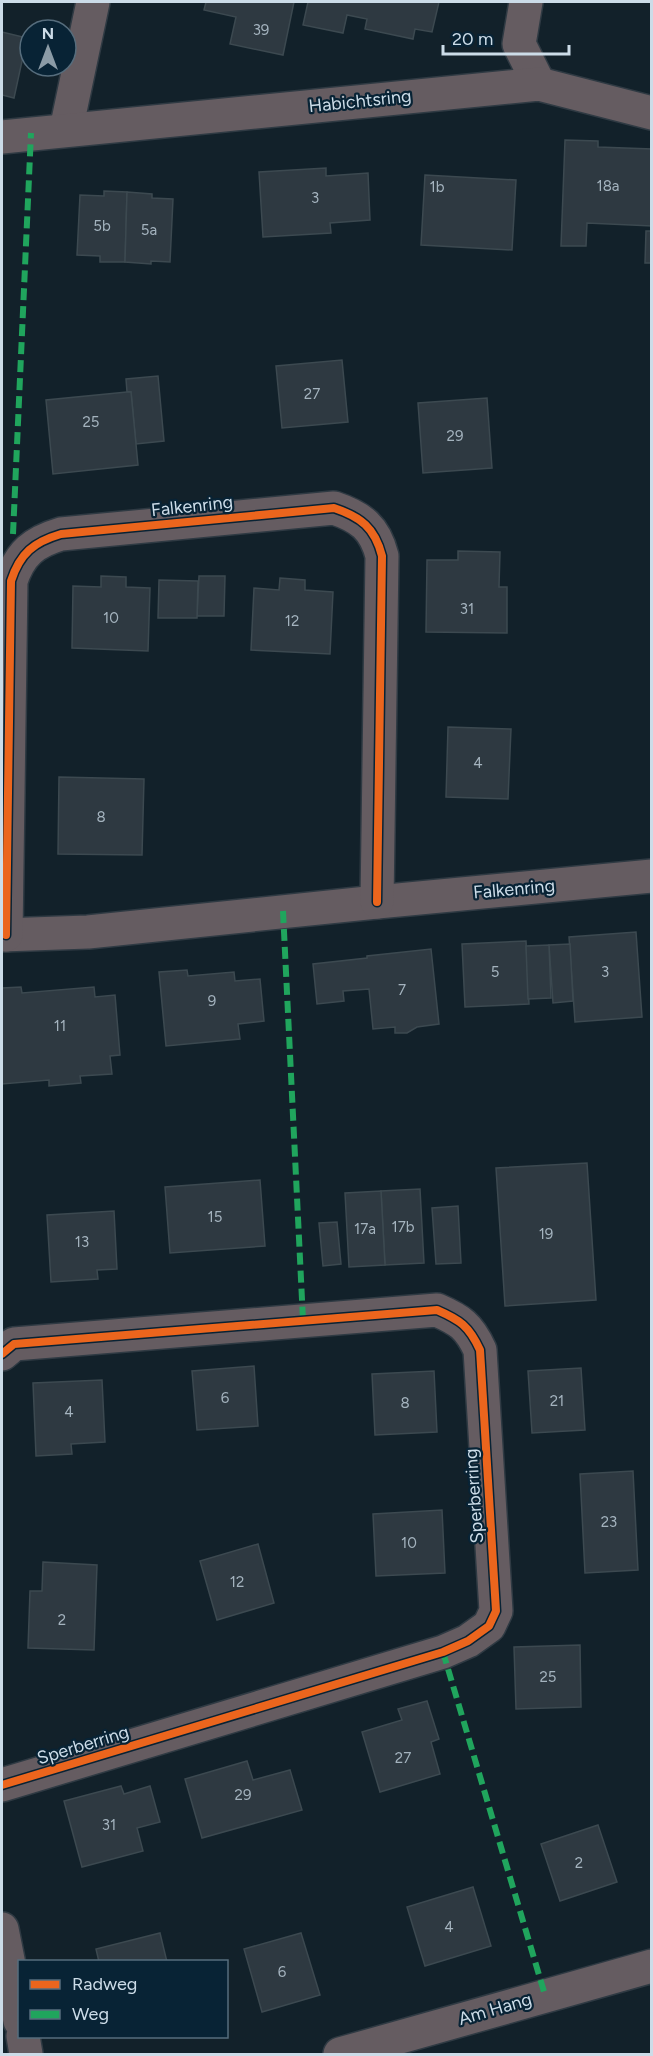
<svg xmlns="http://www.w3.org/2000/svg" width="653" height="2056" font-family="Figtree,sans-serif">
<style>
.building{fill:#2e3941;stroke:#3c4950;stroke-width:1.5}
.lines{fill:none;stroke-linecap:round;stroke-linejoin:round}
.minor-casing{stroke:#2f3a43;stroke-width:36}
.minor{stroke:#655c61;stroke-width:33}
.quiet{stroke:#20a55d;stroke-width:6;stroke-dasharray:12 6;stroke-linecap:butt}
.cycleway-casing{stroke:#082335;stroke-width:11}
.cycleway{stroke:#eb651d;stroke-width:8}
.labels{text-anchor:middle;dominant-baseline:central;stroke-width:4.5;stroke-linejoin:round;paint-order:stroke}
.number-label{font-size:15px;fill:#a4b3be}
.street-label{font-size:18px;fill:#ccdce8;stroke:#082335}
</style>
<rect width="100%" height="100%" fill="#12212a"/>
<g class="building">
<path d="M206,2H294L283,55L230,44L236,17L204,10Z"/>
<path d="M308,2H439L432,32L415,29L413,39L365,29L367,19L347,15L343,33L303,25Z"/>
<path d="M2,32L27,38L14,98L2,95Z"/>
<path d="M565,140L598,141V147L652,149V226L587,223L586,246H561Z"/>
<path d="M326,168V176L368,173L370,220L330,223L331,233L263,237L259,172Z"/>
<path d="M425,175L516,180L512,250L421,245Z"/>
<path d="M104,191L127,192L125,262H100V256L77,255L80,195L104,196Z"/>
<path d="M127,192L152,194V198L173,199L170,262L151,261V264L125,262Z"/>
<path d="M646,231H652V263H645Z"/>
<path d="M342,360L348,422L282,428L276,366Z"/>
<path d="M158,376L164,441L136,444L131,392H127L126,379Z"/>
<path d="M127,392H131L138,465L53,474L46,400Z"/>
<path d="M487,398L492,468L423,473L418,403Z"/>
<path d="M458,551L500,552L499,587H507V633L426,632L427,560H458Z"/>
<path d="M101,576L126,577V587L150,588L148,651L72,648L73,586L101,587Z"/>
<path d="M199,576H225L224,616H197Z"/>
<path d="M280,578L305,580V590L333,592L330,654L251,650L254,588L279,590Z"/>
<path d="M159,580L198,581L197,618H158Z"/>
<path d="M448,727L511,729L508,799L446,797Z"/>
<path d="M59,777L144,779L142,855L58,854Z"/>
<path d="M636,932L642,1017L575,1022L569,937Z"/>
<path d="M526,941L529,1004L465,1007L462,944Z"/>
<path d="M570,944L573,1001L553,1003L549,945Z"/>
<path d="M549,945L551,998L528,999L526,946Z"/>
<path d="M431,949L439,1024L417,1027L407,1033H395V1027L373,1029L369,989L343,991L344,1001L317,1004L313,964L367,958V956Z"/>
<path d="M187,970L188,976L234,972L235,981L260,979L264,1021L238,1024L240,1039L166,1046L159,972Z"/>
<path d="M21,987L22,993L94,987L95,997L115,995L120,1055L110,1056L112,1074L80,1076L81,1083L49,1086V1080L2,1084V988Z"/>
<path d="M587,1163L596,1300L505,1306L496,1168Z"/>
<path d="M260,1180L265,1246L170,1253L165,1187Z"/>
<path d="M420,1189L424,1263L385,1265L381,1191Z"/>
<path d="M381,1191L385,1265L349,1267L345,1193Z"/>
<path d="M458,1206L461,1263L436,1264L432,1208Z"/>
<path d="M114,1211L117,1269L97,1270L98,1279L51,1282L47,1215Z"/>
<path d="M337,1222L341,1264L323,1266L319,1223Z"/>
<path d="M254,1366L258,1426L197,1430L192,1371Z"/>
<path d="M581,1368L585,1430L532,1433L528,1371Z"/>
<path d="M434,1371L437,1432L375,1435L372,1374Z"/>
<path d="M102,1380L105,1442L71,1444L72,1454L36,1456L33,1383Z"/>
<path d="M633,1471L638,1570L585,1573L580,1474Z"/>
<path d="M442,1510L445,1573L376,1576L373,1514Z"/>
<path d="M258,1544L274,1603L217,1620L200,1561Z"/>
<path d="M43,1562L97,1565L94,1650L28,1648L30,1591H42Z"/>
<path d="M580,1645L581,1707L516,1709L514,1647Z"/>
<path d="M427,1701L439,1739L431,1742L440,1774L380,1792L362,1732L402,1720L398,1709Z"/>
<path d="M247,1761L253,1780L290,1770L302,1810L202,1838L185,1779Z"/>
<path d="M121,1786L124,1794L150,1786L160,1822L137,1828L143,1851L82,1867L64,1801Z"/>
<path d="M598,1825L617,1882L560,1901L541,1844Z"/>
<path d="M473,1887L491,1946L425,1966L407,1907Z"/>
<path d="M160,1933L167,1962H99L96,1949Z"/>
<path d="M301,1933L320,1995L262,2012L244,1949Z"/>
</g>
<g class="lines">
<g class="minor-casing">
<g id="minor">
<path d="M526,2L519,44L539,84"/>
<path d="M66,130L93,2"/>
<path d="M2,137L539,84L652,113"/>
<path d="M2,935L88,932L377,902L652,876"/>
<path d="M6,935L11,581C20,553 34,542 61,534L334,508C361,517 375,528 382,556L377,902"/>
<path d="M2,1354L14,1344L437,1310C460,1320 469,1326 480,1350L496,1611L489,1626L468,1641L443,1652L2,1785"/>
<path d="M2,1929L20,2021"/>
<path d="M23,2036L26,2054"/>
<path d="M340,2054L652,1966"/>
</g>
</g>
<use href="#minor" class="minor"/>
<g class="quiet">
<path d="M13,534L31,133"/>
<path d="M283,911L303,1320"/>
<path d="M443,1652L545,1995"/>
</g>
<g class="cycleway-casing">
<g id="cycleway">
<path d="M6,935L11,581C20,553 34,542 61,534L334,508C361,517 375,528 382,556L377,902"/>
<path d="M2,1354L14,1344L437,1310C460,1320 469,1326 480,1350L496,1611L489,1626L468,1641L443,1652L2,1785"/>
</g>
</g>
<use href="#cycleway" class="cycleway"/>
</g>
<g class="labels">
<g class="number-label">
<text x="261" y="30">39</text>
<text x="608" y="186">18a</text>
<text x="437" y="187">1b</text>
<text x="315" y="198">3</text>
<text x="102" y="226">5b</text>
<text x="149" y="230">5a</text>
<text x="312" y="394">27</text>
<text x="91" y="422">25</text>
<text x="455" y="436">29</text>
<text x="467" y="609">31</text>
<text x="111" y="618">10</text>
<text x="292" y="621">12</text>
<text x="478" y="763">4</text>
<text x="101" y="817">8</text>
<text x="495" y="972">5</text>
<text x="605" y="972">3</text>
<text x="402" y="990">7</text>
<text x="212" y="1001">9</text>
<text x="60" y="1026">11</text>
<text x="215" y="1217">15</text>
<text x="403" y="1227">17b</text>
<text x="365" y="1229">17a</text>
<text x="546" y="1234">19</text>
<text x="82" y="1242">13</text>
<text x="225" y="1398">6</text>
<text x="557" y="1401">21</text>
<text x="405" y="1403">8</text>
<text x="69" y="1412">4</text>
<text x="609" y="1522">23</text>
<text x="409" y="1543">10</text>
<text x="237" y="1582">12</text>
<text x="62" y="1620">2</text>
<text x="548" y="1677">25</text>
<text x="403" y="1758">27</text>
<text x="243" y="1795">29</text>
<text x="109" y="1825">31</text>
<text x="579" y="1863">2</text>
<text x="449" y="1927">4</text>
<text x="282" y="1972">6</text>
</g>
<g class="street-label">
<text transform="translate(360 101) rotate(-6)">Habichtsring</text>
<text transform="translate(192 506) rotate(-6)">Falkenring</text>
<text transform="translate(514 889) rotate(-5)">Falkenring</text>
<text transform="translate(474 1496) rotate(-94)">Sperberring</text>
<text transform="translate(83 1745) rotate(-17)">Sperberring</text>
<text transform="translate(495 2009) rotate(-16)">Am Hang</text>
</g>
</g>
<rect width="653" height="2056" fill="none" stroke="#ccdce8" stroke-width="6"/>
<rect x="18" y="1960" width="210" height="78" fill="#082335" stroke="#566d7d" stroke-width="1.5"/>
<rect x="30" y="1980" width="30" height="9" fill="#eb651d" stroke="#566d7d" stroke-width="1.5"/>
<text x="72" y="1990" font-size="18" fill="#ccdce8">Radweg</text>
<rect x="30" y="2010" width="30" height="9" fill="#20a55d" stroke="#566d7d" stroke-width="1.5"/>
<text x="72" y="2020" font-size="18" fill="#ccdce8">Weg</text>
<g transform="translate(48 48)"><circle r="28" fill="#082335" stroke="#566d7d" stroke-width="1.5"/>
<path d="M0-4.5L10 22L0 15L-10 22Z" fill="#8b9ba6"/>
<text y="-9" font-size="16" font-weight="bold" text-anchor="middle" fill="#ccdce8">N</text>
</g>
<path d="M443 45v9h126v-9" fill="none" stroke="#ccdce8" stroke-width="3"/>
<text x="452" y="45" font-size="18" fill="#ccdce8" stroke="#082335" stroke-width="4.5" paint-order="stroke">20 m</text>
</svg>
